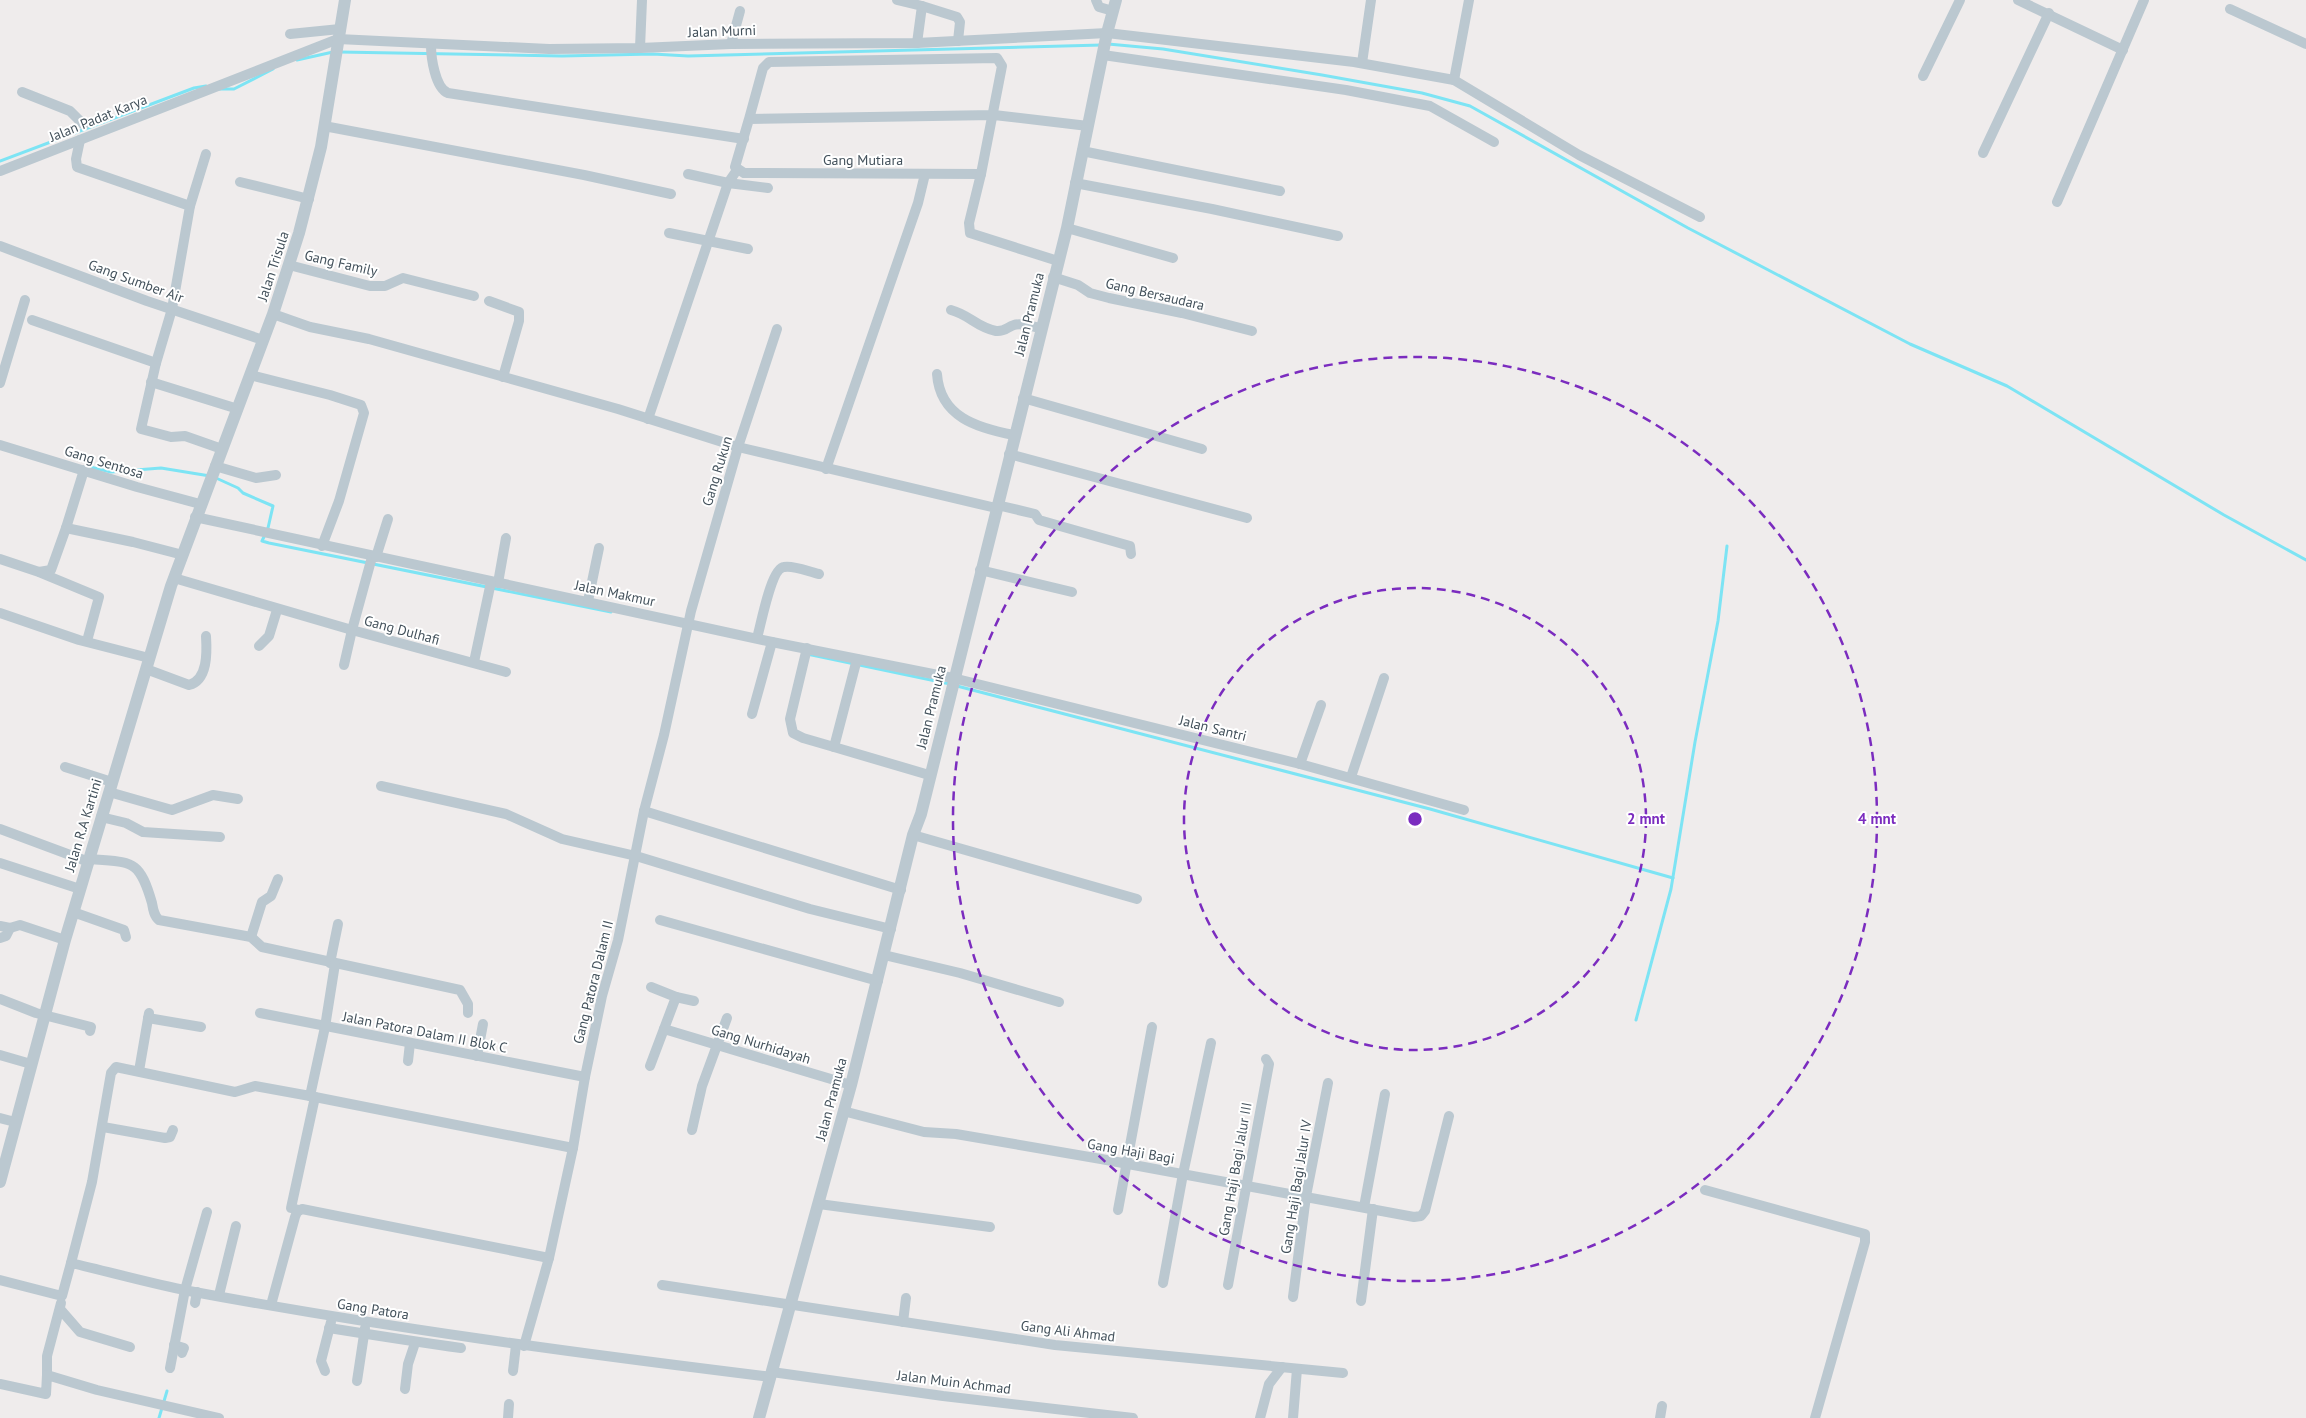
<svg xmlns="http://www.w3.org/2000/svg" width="2306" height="1418" font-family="'PT Sans',sans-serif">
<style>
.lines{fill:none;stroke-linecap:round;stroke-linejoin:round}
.stream{stroke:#7de4f4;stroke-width:3}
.minor{stroke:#bbc8d0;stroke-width:10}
.tertiary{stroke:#bbc8d0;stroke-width:12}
.ring{fill:none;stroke:#7b2cbf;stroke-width:2.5;stroke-dasharray:9 6}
.labels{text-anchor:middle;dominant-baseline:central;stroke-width:4;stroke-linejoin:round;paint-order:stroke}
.street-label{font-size:14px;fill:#43515b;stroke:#fff}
.centre{fill:#7b2cbf;stroke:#fff;stroke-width:2.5}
.ring-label{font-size:15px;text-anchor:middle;font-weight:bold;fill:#7b2cbf;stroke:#fff;stroke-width:4;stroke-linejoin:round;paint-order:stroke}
</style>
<rect width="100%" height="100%" fill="#efecec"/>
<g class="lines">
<g class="stream">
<path d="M1108,44L1163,49L1322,75L1422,93L1470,106L1688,228L1910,344L2007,386L2224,515L2306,560"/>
<path d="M339,52L562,56L653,54L688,56L1102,45"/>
<path d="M297,60L333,52"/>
<path d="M219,89H234L273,69"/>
<path d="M0,161L194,88L206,86"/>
<path d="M86,466L111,472L161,468L210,476"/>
<path d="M216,478L238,488L243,493L273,506L268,528L262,541L269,543L611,612"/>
<path d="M807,654L950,684"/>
<path d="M957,686L1430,809L1673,878"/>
<path d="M1636,1020L1671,889L1695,742L1718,621L1727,546"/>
<path d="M159,1418L167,1391"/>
</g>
<g class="minor">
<path d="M897,0L922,6L917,43"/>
<path d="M1096,0L1099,7L1113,11"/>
<path d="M2018,0L2123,50"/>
<path d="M922,6L957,17L960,22L958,41"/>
<path d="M2230,9L2306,44"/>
<path d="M290,34L340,29"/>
<path d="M731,44L740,11"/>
<path d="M431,45C431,57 435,88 448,93L744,139"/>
<path d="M640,48L642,0"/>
<path d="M1103,55L1346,90L1430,106L1494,142"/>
<path d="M1362,63L1371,0"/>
<path d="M1923,76L1960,0"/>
<path d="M1454,80L1469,0"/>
<path d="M22,92L70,111L84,125"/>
<path d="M749,119L735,167L744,173L981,174L1002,66L997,58L769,62L763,68L749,119L994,115L1088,126"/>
<path d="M324,126L584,175L671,194"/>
<path d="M80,140L76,159L77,167L190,206L172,309L156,363L141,429L171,437L185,436L222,449"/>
<path d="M1082,151L1280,191"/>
<path d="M1983,153L2049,13"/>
<path d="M0,171L338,39L549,49L640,48L731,44L917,43L1107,33L1354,62L1454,80L1579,155L1700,217"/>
<path d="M688,174L728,183L768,188"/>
<path d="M981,174L969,223L970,233L1058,261"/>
<path d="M240,182L309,199"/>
<path d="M1075,183L1212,209L1338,236"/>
<path d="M2057,202L2144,0"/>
<path d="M190,206L206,154"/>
<path d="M1067,228L1173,258"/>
<path d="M669,233L748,249"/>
<path d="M0,246L147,301L263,340"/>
<path d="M289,265L370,286H385L403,278L474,296"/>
<path d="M1053,277L1078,285L1090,293L1109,298L1182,313L1252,331"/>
<path d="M489,301L519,312V321L503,377"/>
<path d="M951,310C970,315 976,327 996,331C1005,332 1007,327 1014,325C1022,322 1033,327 1041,328"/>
<path d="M273,314L310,327L369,339L618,409L738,447L996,508"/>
<path d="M32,320L156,363"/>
<path d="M937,374C940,417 977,428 1014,435"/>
<path d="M250,375L330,395L361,405L364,413L339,501L322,546"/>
<path d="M151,382L238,409"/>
<path d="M0,383L25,300"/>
<path d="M1023,398L1202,449"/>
<path d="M648,419L728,183L737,170"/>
<path d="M0,445L137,487L200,504"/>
<path d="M1009,454L1247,518"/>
<path d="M215,466L256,478L276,475"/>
<path d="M826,469L918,203L925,174"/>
<path d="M997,505L1035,514L1039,520L1130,546L1131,554"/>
<path d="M195,517L772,642L953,678L1300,764L1464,810"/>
<path d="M66,528L133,542L183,555"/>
<path d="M372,557L352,630L506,672"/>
<path d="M376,557L388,519"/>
<path d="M0,559L39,572L51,570L66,528L84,470"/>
<path d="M980,570L1072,592"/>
<path d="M41,573L99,597L87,641"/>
<path d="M174,578L352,630L344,665"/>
<path d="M498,583L506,538"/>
<path d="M588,601L599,548"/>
<path d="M0,613L79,640L149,658"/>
<path d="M757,638C761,625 771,568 784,567C794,565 809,572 819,574"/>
<path d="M259,646L269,636L277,610"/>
<path d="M807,648L790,719L793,733L803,738L834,747"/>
<path d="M857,659L834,747L929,775"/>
<path d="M474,662L491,582"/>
<path d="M146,669L189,685C208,680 207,652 206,636"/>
<path d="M752,714L772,642"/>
<path d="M1300,764L1321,705"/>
<path d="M65,767L112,782"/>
<path d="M1351,777L1384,678"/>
<path d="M381,786L506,814L562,839L636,856L810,909L891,929"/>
<path d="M109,792L172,810L213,795L238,799"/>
<path d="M644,811L901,890"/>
<path d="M101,817L126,823L143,832L220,837"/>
<path d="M0,829L89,862"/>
<path d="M913,835L1137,899"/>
<path d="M90,859C132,863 139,858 152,903C153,909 154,916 159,920L251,937L262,947L460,990L468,1004V1013"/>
<path d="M0,863L80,889"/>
<path d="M73,912L124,930L126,937"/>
<path d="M660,920L878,981"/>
<path d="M0,926L10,928L20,925L65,940"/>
<path d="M251,937L262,902L271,896L278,879"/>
<path d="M0,938L6,936L10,928"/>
<path d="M884,955L960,973L1059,1002"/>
<path d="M330,963L338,924"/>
<path d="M676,997L694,1001"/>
<path d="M0,999L36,1013L91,1027L90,1031"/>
<path d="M260,1013L585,1077"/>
<path d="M148,1018L201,1027"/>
<path d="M664,1029L851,1085"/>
<path d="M0,1055L31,1064"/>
<path d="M477,1056L483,1024"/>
<path d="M408,1061L410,1043"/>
<path d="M650,1066L676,997L651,987"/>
<path d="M139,1071L149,1013"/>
<path d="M310,1096L325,1027L335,964"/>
<path d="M843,1111L924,1132L956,1134L1101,1159L1414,1217L1421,1216L1425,1211L1449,1116"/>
<path d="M0,1118L15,1122"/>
<path d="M103,1127L165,1138L170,1137L173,1130"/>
<path d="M692,1130L702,1086L727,1018"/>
<path d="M1705,1190L1865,1234V1242L1815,1418"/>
<path d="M819,1204L990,1227"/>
<path d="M1364,1207L1385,1094"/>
<path d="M299,1210L291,1208L315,1097"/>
<path d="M1118,1210L1152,1027"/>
<path d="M71,1263L92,1182L111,1073L116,1067L235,1092L255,1086L310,1096L573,1148"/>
<path d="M0,1280L62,1296L71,1263C110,1272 149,1283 189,1291C381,1327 576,1353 771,1377"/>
<path d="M1163,1283L1183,1174L1211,1043"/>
<path d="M662,1285L1055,1345L1343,1373"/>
<path d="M1228,1285L1269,1064L1266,1059"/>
<path d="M219,1295L236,1226"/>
<path d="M1293,1297L1306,1196L1328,1083"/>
<path d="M1361,1301L1373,1209"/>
<path d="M195,1303L197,1292"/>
<path d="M271,1305L295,1217L297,1212L302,1209L549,1258"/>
<path d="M60,1309L80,1332L130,1347"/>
<path d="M903,1322L906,1298"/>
<path d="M329,1328C373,1335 417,1342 461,1348"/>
<path d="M174,1345L184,1348L182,1353"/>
<path d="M524,1346L549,1258L573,1148L585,1077L602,996L618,940L644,811L664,735L691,611L738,447L777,329"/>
<path d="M170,1368L185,1290L207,1212"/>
<path d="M325,1371L321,1361L331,1322"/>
<path d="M513,1371L516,1345"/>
<path d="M772,1372L943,1396L1133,1418"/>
<path d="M47,1375V1356L61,1303"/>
<path d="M357,1381L365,1328"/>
<path d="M0,1384L46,1394L47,1375L97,1390L219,1418"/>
<path d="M405,1389L408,1364L415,1343"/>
<path d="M508,1418L509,1404"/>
<path d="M1260,1418L1269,1384L1282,1367"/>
<path d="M1293,1418L1297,1369"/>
<path d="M1660,1418L1662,1406"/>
</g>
<g class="tertiary">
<path d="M0,1182L65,940L171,586L273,314L299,233L321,147L345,0"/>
<path d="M759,1418L851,1085L913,835L921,814L1067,228L1107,33L1116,0"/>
</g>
</g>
<g class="ring">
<circle cx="1415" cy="819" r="231"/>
<circle cx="1415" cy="819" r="462"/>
</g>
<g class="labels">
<g class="street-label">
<text transform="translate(722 31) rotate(-2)">Jalan Murni</text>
<text transform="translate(98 118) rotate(-22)">Jalan Padat Karya</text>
<text x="863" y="160">Gang Mutiara</text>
<text transform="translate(341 263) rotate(13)">Gang Family</text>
<text transform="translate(273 266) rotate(-72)">Jalan Trisula</text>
<text transform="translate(136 281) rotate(20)">Gang Sumber Air</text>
<text transform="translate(1155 294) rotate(13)">Gang Bersaudara</text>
<text transform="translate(1029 314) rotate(-76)">Jalan Pramuka</text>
<text transform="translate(104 462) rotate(17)">Gang Sentosa</text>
<text transform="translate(717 471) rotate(-73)">Gang Rukun</text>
<text transform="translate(615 593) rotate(12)">Jalan Makmur</text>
<text transform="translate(402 630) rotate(15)">Gang Dulhafi</text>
<text transform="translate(931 707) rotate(-76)">Jalan Pramuka</text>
<text transform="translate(1213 728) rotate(14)">Jalan Santri</text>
<text transform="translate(83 825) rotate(-73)">Jalan R.A Kartini</text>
<text transform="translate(593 982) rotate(-76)">Gang Patora Dalam II</text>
<text transform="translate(425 1032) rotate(11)">Jalan Patora Dalam II Blok C</text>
<text transform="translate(761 1044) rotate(17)">Gang Nurhidayah</text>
<text transform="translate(831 1099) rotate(-75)">Jalan Pramuka</text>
<text transform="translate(1131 1151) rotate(10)">Gang Haji Bagi</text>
<text transform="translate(1235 1169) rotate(-80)">Gang Haji Bagi Jalur III</text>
<text transform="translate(1296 1187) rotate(-81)">Gang Haji Bagi Jalur IV</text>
<text transform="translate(373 1309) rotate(9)">Gang Patora</text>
<text transform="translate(1068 1331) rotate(7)">Gang Ali Ahmad</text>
<text transform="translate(954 1382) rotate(7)">Jalan Muin Achmad</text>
</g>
</g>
<circle cx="1415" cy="819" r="8" class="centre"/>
<g class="ring-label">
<text x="1646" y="824">2 mnt</text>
<text x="1877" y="824">4 mnt</text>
</g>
</svg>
